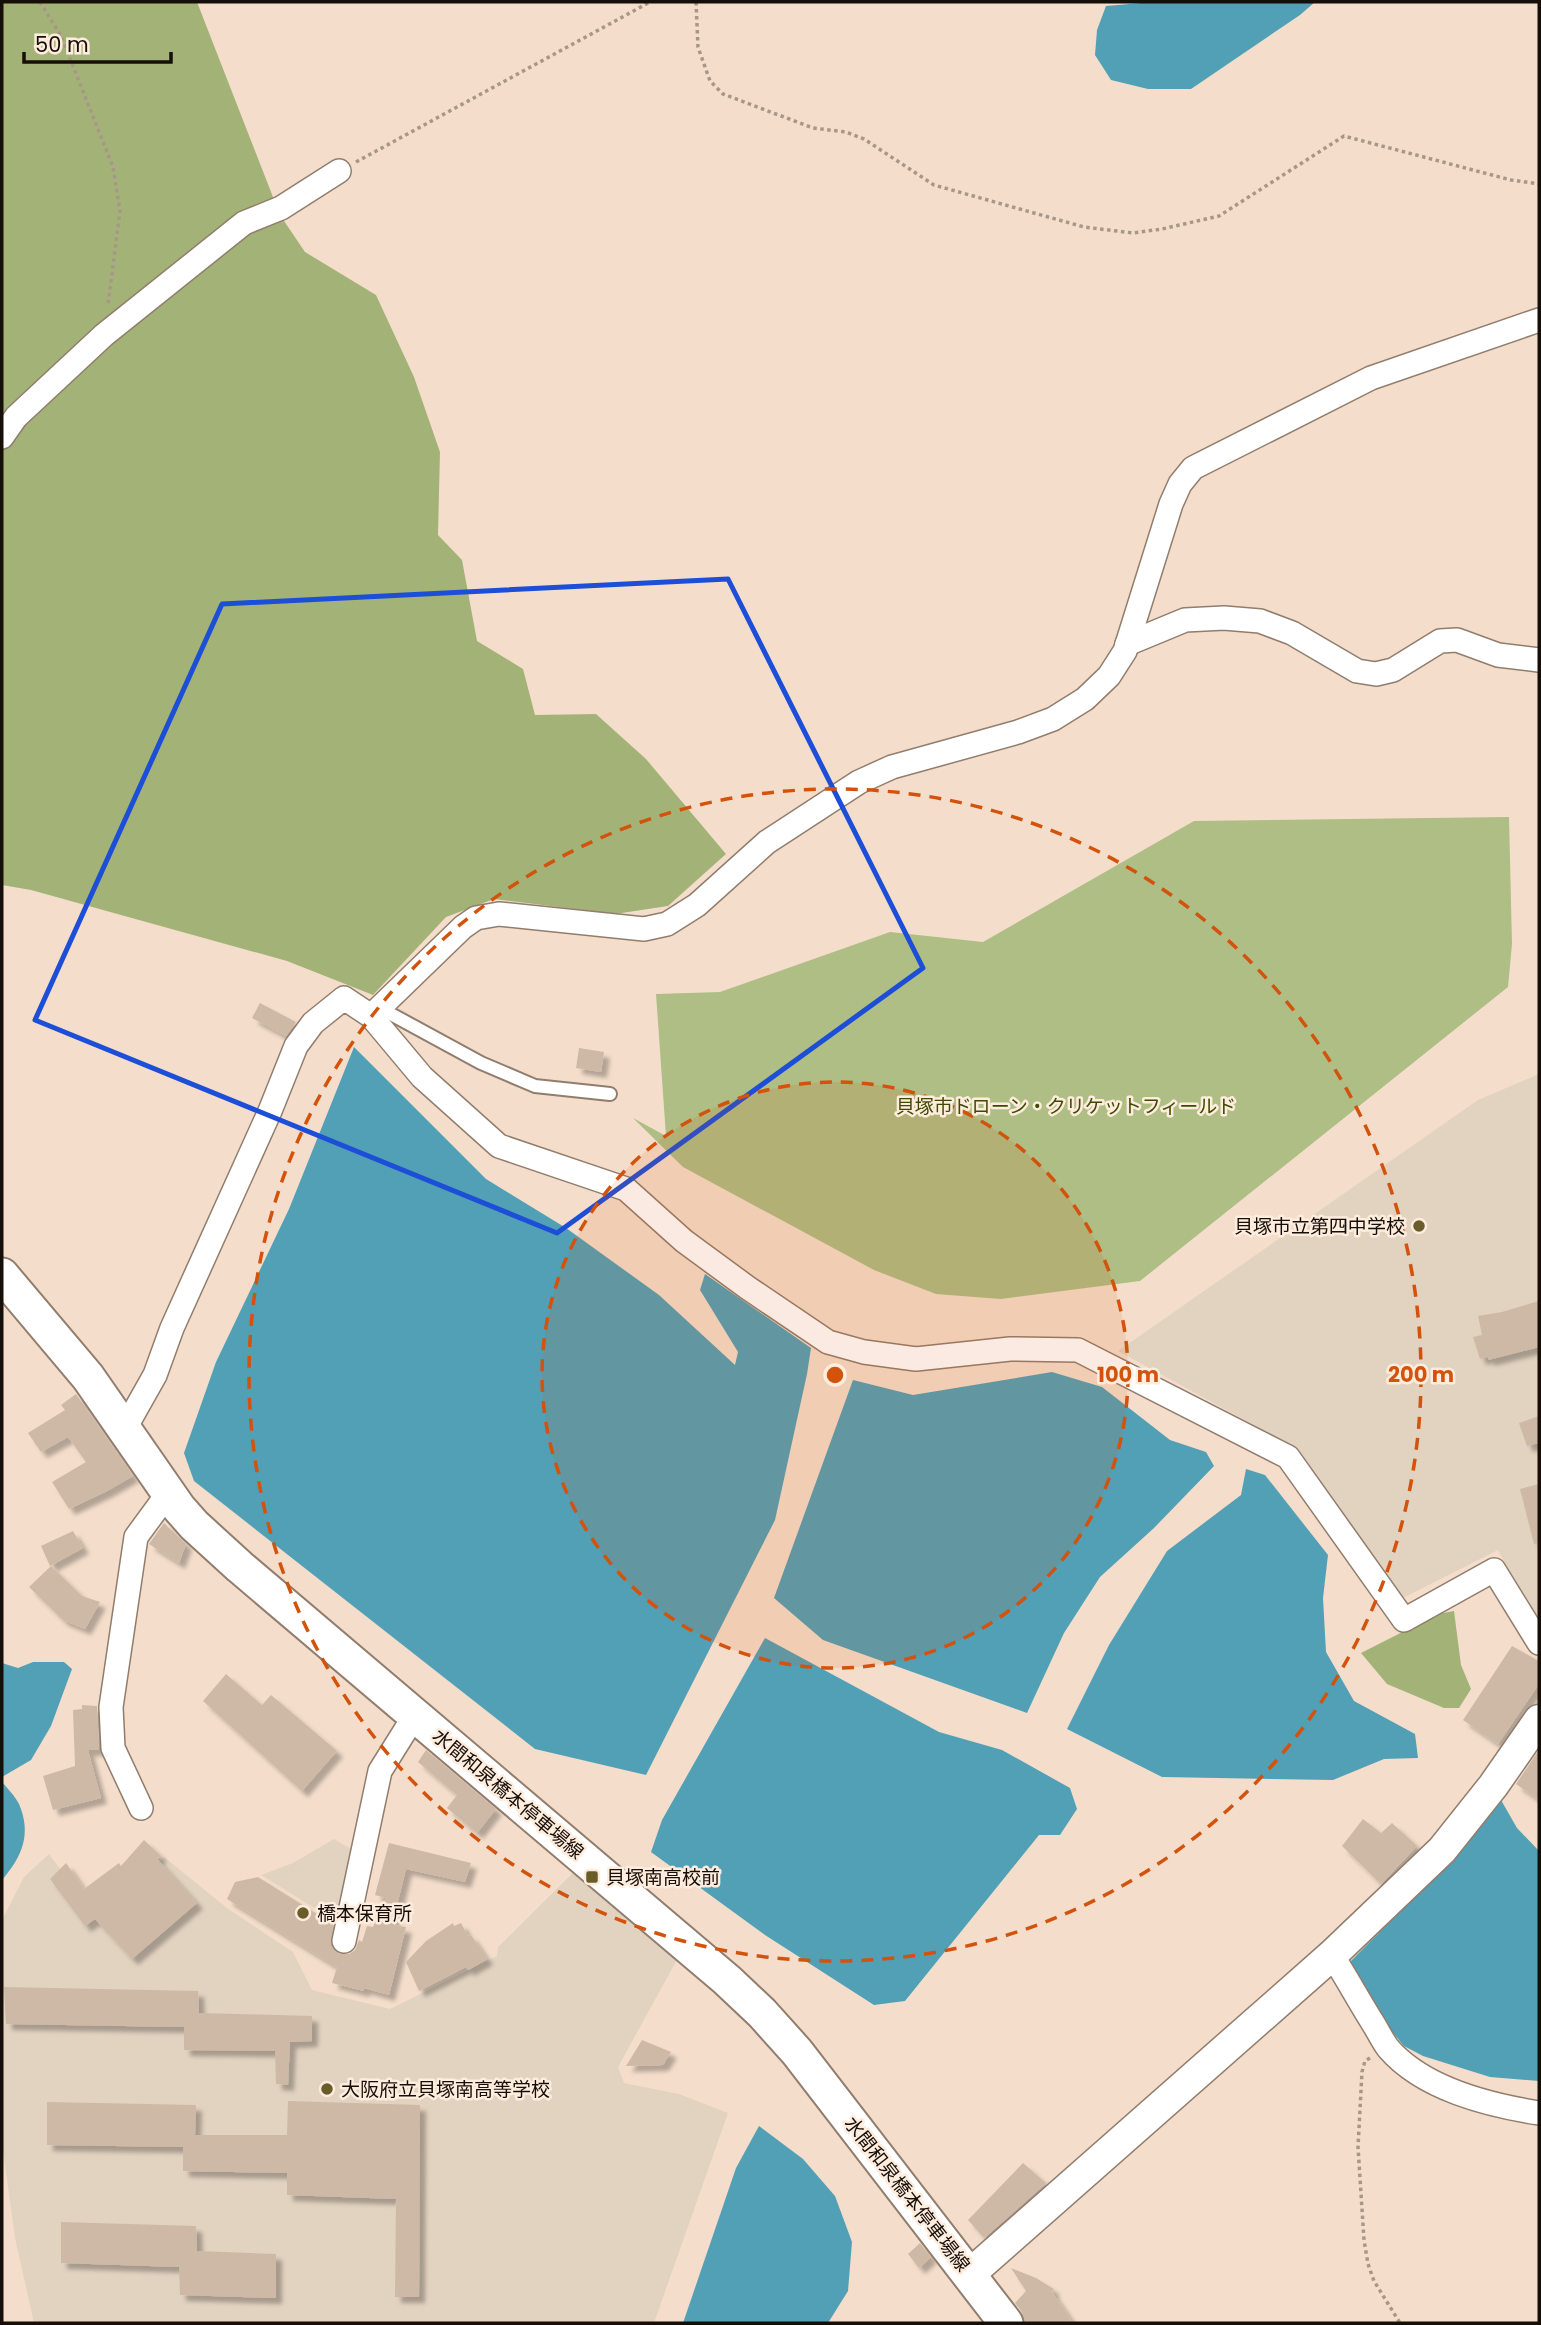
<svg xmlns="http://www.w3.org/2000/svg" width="1541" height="2325" font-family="Poppins,'Noto Sans JP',sans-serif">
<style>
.education{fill:#e2d2c0}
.green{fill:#aebe85}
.forest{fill:#a3b377}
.water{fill:#52a0b6}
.building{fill:#ceb9a7;filter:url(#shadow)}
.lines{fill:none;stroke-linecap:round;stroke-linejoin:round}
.service-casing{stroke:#917d6d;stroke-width:16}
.minor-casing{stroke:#917d6d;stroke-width:26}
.tertiary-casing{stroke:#917d6d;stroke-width:33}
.secondary-casing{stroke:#917d6d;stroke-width:37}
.path{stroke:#a89789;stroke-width:3.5;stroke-dasharray:3.5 3.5;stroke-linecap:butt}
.service{stroke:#fff;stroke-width:12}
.minor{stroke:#fff;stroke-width:23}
.tertiary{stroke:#fff;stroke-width:30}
.secondary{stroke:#fff;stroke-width:33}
.marked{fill:none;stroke:#1d4ed8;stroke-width:5;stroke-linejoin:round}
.ring{fill:none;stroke:#d3520c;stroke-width:3.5;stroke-dasharray:12 9}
.poi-dot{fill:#6a5d2a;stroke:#feecdd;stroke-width:2.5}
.labels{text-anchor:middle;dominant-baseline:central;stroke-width:5;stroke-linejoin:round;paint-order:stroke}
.park-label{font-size:19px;fill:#3d4a02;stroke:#feecdd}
.poi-label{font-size:19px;fill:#160f09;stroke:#feecdd;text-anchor:start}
.street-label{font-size:19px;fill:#160f09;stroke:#feecdd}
.centre{fill:#d3520c;stroke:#feecdd;stroke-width:3.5}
.ring-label{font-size:21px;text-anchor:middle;font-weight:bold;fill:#d3520c;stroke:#feecdd;stroke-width:5;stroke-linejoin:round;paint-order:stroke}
</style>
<defs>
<filter id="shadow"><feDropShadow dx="6" dy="6" stdDeviation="2" flood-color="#0004"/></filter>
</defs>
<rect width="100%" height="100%" fill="#f4decb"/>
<g class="education">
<path d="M1539,1074V1627L1498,1550L1401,1599L1298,1449L1118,1351L1478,1100Z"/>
<path d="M334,1839L356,1852L342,1925L261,1875L293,1863Z"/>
<path d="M49,1854L98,1920L164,1857L227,1908L293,1952L312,1990L390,2009L497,1956L498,1947L578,1868L679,1956L618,2067L624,2083L679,2094L728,2113L654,2323H34L15,2238L2,2144V1920L24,1877Z"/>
</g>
<path class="green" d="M1509,817L1512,944L1508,987L1140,1281L1001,1299L936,1294L874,1270L683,1167L633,1118L666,1136L656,994L720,992L890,932L983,942L1194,821Z"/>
<g class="forest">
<path d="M2,2H197L280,215L305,252L376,295L414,377L440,452L438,535L462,560L477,641L523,669L535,715L596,714L646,759L726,854L668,906L615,914L494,899L446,917L373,995L287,961L31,890L2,885Z"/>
<path d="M1454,1611L1461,1665L1471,1689L1459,1708H1444L1387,1684L1361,1653L1438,1614Z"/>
</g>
<g class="water">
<path d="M1153,2H1315L1300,15L1191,89H1148L1111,80L1095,55L1097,30L1106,6Z"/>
<path d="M354,1047L486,1179L566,1228L659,1295L735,1365L738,1352L700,1290L705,1274L811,1348L807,1374L775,1520L646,1775L535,1749L194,1481L184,1453L216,1362L289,1209Z"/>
<path d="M1052,1372L1102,1387L1170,1440L1206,1452L1214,1466L1154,1528L1100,1577L1064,1633L1027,1713L823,1640L774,1598L853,1380L913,1395Z"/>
<path d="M1246,1469L1265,1475L1328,1555L1323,1598L1326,1652L1354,1701L1415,1734L1418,1758L1384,1759L1333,1780L1162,1777L1067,1729L1109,1645L1167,1551L1241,1495Z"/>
<path d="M765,1638L939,1732L1002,1750L1070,1788L1077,1809L1060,1835H1039L905,2001L874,2005L765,1935L651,1852L662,1820Z"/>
<path d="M33,1662H64L72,1669L51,1726L31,1760L2,1777V1663L18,1668Z"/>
<path d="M2,1782C7,1788 15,1796 19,1804C32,1834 22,1857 2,1880Z"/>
<path d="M1501,1800L1517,1828L1539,1851V2081L1490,2077L1423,2056L1404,2046L1379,2016L1349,1963L1457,1854Z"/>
<path d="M759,2126L803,2159L835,2196L852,2242L848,2291L828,2323H683L736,2168Z"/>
</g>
<g class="building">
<path d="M260,1003L296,1022L286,1036L252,1018Z"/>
<path d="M579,1048L604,1052L601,1072L576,1068Z"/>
<path d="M1539,1301V1347L1488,1360V1357L1480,1359L1473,1337L1482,1335L1478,1316L1502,1312Z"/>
<path d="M76,1394L133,1476L107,1491L69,1509L52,1482L86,1462L68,1437L41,1452L28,1433L65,1410L61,1405Z"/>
<path d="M1539,1416V1443L1527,1446L1519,1423Z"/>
<path d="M1539,1484V1543L1534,1544L1520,1489Z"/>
<path d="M164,1523L186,1544L179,1563L149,1544Z"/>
<path d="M73,1531L83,1548L50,1566L41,1546Z"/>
<path d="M51,1566L82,1596L100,1602L85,1629L63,1620L29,1587Z"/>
<path d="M1512,1646L1539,1661V1684L1498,1744L1463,1720Z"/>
<path d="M226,1674L262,1705L271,1695L337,1751L302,1791L203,1701Z"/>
<path d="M82,1705L97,1706L99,1750H88L101,1798L53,1810L43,1776L75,1766L73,1710L82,1709Z"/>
<path d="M426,1750L496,1809L477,1833L447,1808L457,1795L418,1762Z"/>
<path d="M1539,1750V1800L1516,1784Z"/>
<path d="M1363,1819L1381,1833L1392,1823L1417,1846L1381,1884L1342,1846Z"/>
<path d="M144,1840L161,1856L157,1859L197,1903L132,1959L95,1919L85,1926L50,1879L66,1863L84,1889L119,1863L121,1866Z"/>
<path d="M389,1843L471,1863L465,1882L406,1869L392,1925L406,1927L389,1995L364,1988V1991L332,1983L337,1967L227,1899L235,1882L258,1877L333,1924L331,1946L340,1954H349L355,1950L359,1940L362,1942L367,1926L373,1927L386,1898L375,1895Z"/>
<path d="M453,1923L454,1926L461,1923L468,1936L471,1935L487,1959L468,1970L466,1967L419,1991L406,1962L426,1941Z"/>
<path d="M4,1987L198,1991L199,2013L312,2016V2041L290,2042L288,2085L276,2084L275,2051L184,2050V2027L6,2024Z"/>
<path d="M642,2040L671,2052L663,2065L626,2066Z"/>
<path d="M288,2101L420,2105L419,2297H395L396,2199L287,2195V2173L183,2171V2147L47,2145V2102L196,2105L195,2135H287Z"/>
<path d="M1023,2163L1046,2183L984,2238L968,2220Z"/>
<path d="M61,2222L196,2226L197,2251L276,2254V2298L180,2295L179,2267L61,2263Z"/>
<path d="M920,2243L931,2257L919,2268L908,2254Z"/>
<path d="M1011,2268L1036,2278L1054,2289L1052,2292L1073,2323H1025L1022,2312L1015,2303L1026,2291Z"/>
</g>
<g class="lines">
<g class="service-casing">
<path id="service" d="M389,1013L481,1063L535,1086L610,1094"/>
</g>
<g class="minor-casing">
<g id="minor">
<path d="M2,437L16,417L104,335L244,223L281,208L339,171"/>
<path d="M1127,644L1185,620L1224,618L1260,621L1292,633L1357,671L1376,674L1393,670L1440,641L1457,640L1498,655L1539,660"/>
<path d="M371,1016L463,927L476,918L499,914L644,929L667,924L697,905L767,842L859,782L892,767L1018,732L1053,719L1085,699L1109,676L1125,651L1171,504L1180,484L1193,468L1371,378L1539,320"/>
<path d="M124,1430L155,1375L172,1328L270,1111L296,1046L313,1023L344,998L371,1016L422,1077L499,1146L626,1189L684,1241L748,1288L828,1342L864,1352L916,1359L1010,1349L1078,1350L1288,1457L1404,1620L1494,1570L1539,1643"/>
<path d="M141,1808L113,1748L111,1707L136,1537L169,1492"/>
<path d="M344,1941L380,1771L415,1715"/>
<path d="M1332,1955C1346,1977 1358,1999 1371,2020C1377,2029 1382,2040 1388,2048C1423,2089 1488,2105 1539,2113"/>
</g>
</g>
<g class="tertiary-casing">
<path id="tertiary" d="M970,2274L1332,1955L1442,1850L1493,1786L1539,1720"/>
</g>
<g class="secondary-casing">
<path id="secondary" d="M2,1275L88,1377L179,1508L194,1525L240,1567L727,1980L762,2013L797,2052L1006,2323"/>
</g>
<g class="path">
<path d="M40,2L61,36L113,167L120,211L108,305"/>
<path d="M696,2L698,47L710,81L723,94L813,128L846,132L864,139L934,185L1084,227L1133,233L1162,229L1219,216L1344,136L1511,180L1539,184"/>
<path d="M356,162L650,2"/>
<path d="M1370,2058L1365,2061L1362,2072L1358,2147L1364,2240L1368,2264L1374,2281L1400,2323"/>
</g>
<use href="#service" class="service"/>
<use href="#minor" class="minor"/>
<use href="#tertiary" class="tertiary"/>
<use href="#secondary" class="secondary"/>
</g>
<path class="marked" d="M728,579L923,968L557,1233L35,1020L222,604Z"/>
<circle cx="835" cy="1375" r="293" fill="#d3520c" fill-opacity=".12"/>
<g class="ring">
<circle cx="835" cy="1375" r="293"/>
<circle cx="835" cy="1375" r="586"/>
</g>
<g class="poi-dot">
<circle cx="1419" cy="1226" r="7"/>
<rect x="585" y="1870" width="14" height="14" rx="3.5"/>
<circle cx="303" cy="1913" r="7"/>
<circle cx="327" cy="2089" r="7"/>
</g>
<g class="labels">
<g class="park-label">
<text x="1066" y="1106">貝塚市ドローン・クリケットフィールド</text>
</g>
<g class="poi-label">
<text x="1405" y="1226" text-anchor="end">貝塚市立第四中学校</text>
<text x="606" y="1877">貝塚南高校前</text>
<text x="317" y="1913">橋本保育所</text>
<text x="341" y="2089">大阪府立貝塚南高等学校</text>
</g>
<g class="street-label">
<text transform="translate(508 1794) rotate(40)">水間和泉橋本停車場線</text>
<text transform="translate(907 2194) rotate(52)">水間和泉橋本停車場線</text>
</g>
</g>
<circle cx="835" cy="1375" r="10" class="centre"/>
<g class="ring-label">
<text x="1128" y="1382">100 m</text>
<text x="1421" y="1382">200 m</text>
</g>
<rect width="1541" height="2325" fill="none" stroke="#160f09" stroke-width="7"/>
<path d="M24 52v10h147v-10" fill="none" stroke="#160f09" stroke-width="3.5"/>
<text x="35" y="52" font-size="21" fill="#160f09" stroke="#feecdd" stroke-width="5" paint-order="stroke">50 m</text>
</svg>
